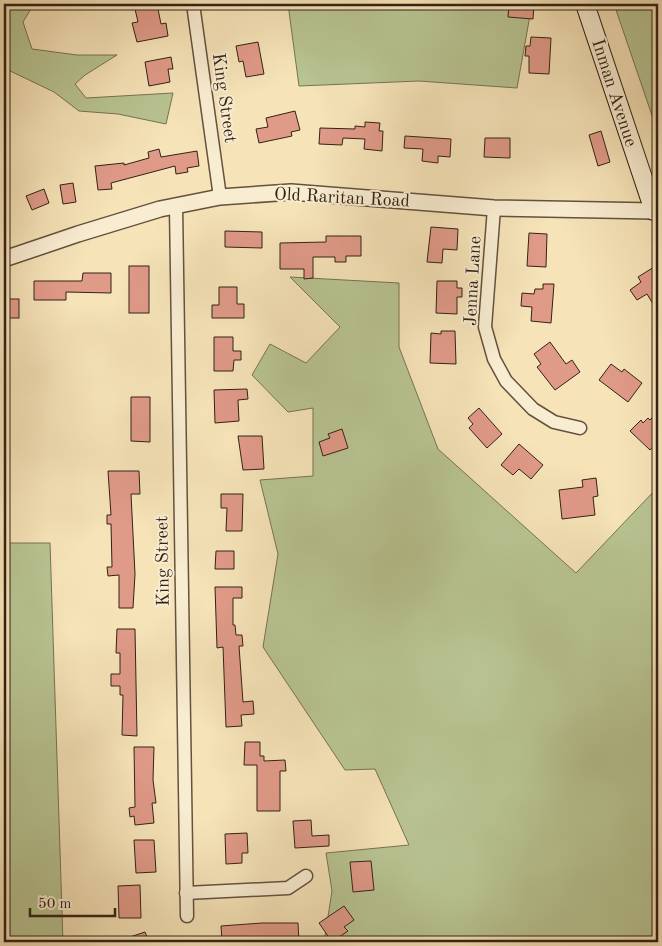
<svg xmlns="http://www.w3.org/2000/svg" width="662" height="946" font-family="'Old Standard TT',serif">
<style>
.green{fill:#b8c492;stroke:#757354}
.building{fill:#e09a88;stroke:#322216}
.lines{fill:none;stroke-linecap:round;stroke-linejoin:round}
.minor-casing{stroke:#63523e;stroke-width:15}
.tertiary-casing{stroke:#63523e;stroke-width:18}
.secondary-casing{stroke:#322216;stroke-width:20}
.minor{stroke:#f9edd1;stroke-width:12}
.tertiary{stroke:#f9edd1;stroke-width:15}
.secondary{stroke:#f9edd1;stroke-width:18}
.labels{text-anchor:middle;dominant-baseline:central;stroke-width:4;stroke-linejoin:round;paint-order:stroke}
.street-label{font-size:18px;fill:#322216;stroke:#f9edd1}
</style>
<rect width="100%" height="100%" fill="#f6e3b8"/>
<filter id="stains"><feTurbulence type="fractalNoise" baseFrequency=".004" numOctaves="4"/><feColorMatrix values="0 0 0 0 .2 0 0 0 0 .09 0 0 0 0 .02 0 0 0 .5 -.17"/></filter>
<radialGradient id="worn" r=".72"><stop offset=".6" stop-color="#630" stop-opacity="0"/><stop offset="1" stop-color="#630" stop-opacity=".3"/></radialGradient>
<g class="green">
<path d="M4,4H34L23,22L32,49L77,55H117L85,75L75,84L86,98L173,93L166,124L118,114L79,111L54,92L4,68Z"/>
<path d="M288,4H532L517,88L419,81L299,86Z"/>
<path d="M614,4H658V133Z"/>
<path d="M290,277L399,283V347L438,449L576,573L658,487V942H324L332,891L326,853L409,845L375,769L345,770L263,647L278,554L260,480L313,476V408L288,412L252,375L270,344L306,363L340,327Z"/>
<path d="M4,543H50L63,942H4Z"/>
</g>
<g class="building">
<path d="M157,4L161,24L166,23L168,36L137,42L132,23L138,22L135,9Z"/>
<path d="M509,4L534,5L533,19L508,17Z"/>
<path d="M531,37L551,38L549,74L529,73V56H525L526,46H530Z"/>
<path d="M258,42L264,74L246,77L243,61L239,62L236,46Z"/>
<path d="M171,57L173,69H168L170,82L149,86L145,62Z"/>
<path d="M295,111L300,130L291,132L292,136L259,143L256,129L268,127L266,118Z"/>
<path d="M365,122L380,123L379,131H383L382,151L364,149L365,139L343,138L342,145L319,144L320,128L355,129V126L365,127Z"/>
<path d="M601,131L610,162L598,166L589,135Z"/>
<path d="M405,136L451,139L450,157L438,156V163L422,161L423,149L404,148Z"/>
<path d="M485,138H510V158L484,157Z"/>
<path d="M159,149L161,157L197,151L199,166L187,168L188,172L176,174L175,166L111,183L112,189L98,190L95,166L124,163V165L149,158L148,152Z"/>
<path d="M73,183L76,202L63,204L60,185Z"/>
<path d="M44,189L49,203L32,210L26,196Z"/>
<path d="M431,227L458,229L457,250L443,249L442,263L427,262Z"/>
<path d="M225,231L262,232V248L225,247Z"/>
<path d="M529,233L547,234L546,267L527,266Z"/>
<path d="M326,236H361V256H346V262H335V257H313V278L304,279V269H280V243L326,242Z"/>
<rect x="129" y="266" width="20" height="47"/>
<path d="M654,267L658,274V312L647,294L637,300L630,290L641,282L638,277Z"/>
<path d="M83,273H111V293L66,292V300H34V281H82Z"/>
<path d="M437,281H457V288H462V297H457V314L436,313Z"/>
<path d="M543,284H554L551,323L531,321L532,307L521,306L522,293L534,294L535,289H543Z"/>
<path d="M219,287H237V304H244V318H212V305H219Z"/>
<rect x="4" y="299" width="15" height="19"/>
<path d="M441,331H455L456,364L430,363L431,333L441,334Z"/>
<path d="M214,337H233V351H241V360H234L233,371H214Z"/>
<path d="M550,342L566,364L572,360L580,372L555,390L537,367L541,364L534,354Z"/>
<path d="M611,364L622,372L624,369L642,383L628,402L599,380Z"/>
<path d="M247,389L248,399L238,400L239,421L215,423L214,390Z"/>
<path d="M131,397H150V442L131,441Z"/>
<path d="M479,408L502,434L487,448L469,428L473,424L468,418Z"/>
<path d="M658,411V441L650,450L630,431L641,420L643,423L648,418L650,420Z"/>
<path d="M342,429L348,448L323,456L319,442L330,438L328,434Z"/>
<path d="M238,436H262L264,469L243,470Z"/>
<path d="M519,444L543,465L531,479L519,469L513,475L501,465Z"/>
<path d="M108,471H139L140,494H131L135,574L133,608H119V575L108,576L107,567H112L111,524H107V515H111Z"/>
<path d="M596,478L598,496L593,497L595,515L562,519L559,490L583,487L582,480Z"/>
<path d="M221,494H243L242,531H226L227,508H221Z"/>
<path d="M216,551H234V569H215Z"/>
<path d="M215,587H242V598H233V625H235L236,635H242L243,646H239L243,702L253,701L254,714L241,715L242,726L226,727L223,647L217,648Z"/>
<path d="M117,629H135L137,736L122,735L123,695H120V686H111V674H120V653H116Z"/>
<path d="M245,742H260V756H264V761L285,760L286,771H280V811H257V765H244Z"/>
<path d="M134,747H154L153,780L156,803H152L154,823L135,825L134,816L130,817L129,808L135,807Z"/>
<path d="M311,820L312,836L329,835V846L295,848L293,821Z"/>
<path d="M247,833L248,853H242V863L226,864L225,834Z"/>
<path d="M134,840H154L156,872L136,873Z"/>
<path d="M371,861L374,890L353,892L350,862Z"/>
<path d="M140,885L141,918H119L118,886Z"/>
<path d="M344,906L354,920L344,927L348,931L332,942L319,923Z"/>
<path d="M262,923H298L299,942H222L221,926Z"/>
<path d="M145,932L149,942H119L118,941Z"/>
</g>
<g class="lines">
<g class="minor-casing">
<g id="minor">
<path d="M193,4L220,197"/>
<path d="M176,206L187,916"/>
<path d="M494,208L485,327L494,359L506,381L533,409L554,422L580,428"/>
<path d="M186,893L288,888L306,876"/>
</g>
</g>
<g class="tertiary-casing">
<path id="tertiary" d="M4,259L78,234L160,209L220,197L291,192L494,208L654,211"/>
</g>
<g class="secondary-casing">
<path id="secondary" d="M585,4L654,211L658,212"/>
</g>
<use href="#minor" class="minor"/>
<use href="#tertiary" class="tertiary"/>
<use href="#secondary" class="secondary"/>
</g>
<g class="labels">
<g class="street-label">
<text transform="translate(614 93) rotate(72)">Inman Avenue</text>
<text transform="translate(224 98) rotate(82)">King Street</text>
<text transform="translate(342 198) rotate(3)">Old Raritan Road</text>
<text transform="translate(473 281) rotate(-87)">Jenna Lane</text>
<text transform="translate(163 561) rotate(-91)">King Street</text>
</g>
</g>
<rect width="662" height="946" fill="none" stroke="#f6e3b8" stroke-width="20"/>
<rect x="5" y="5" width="652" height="936" fill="none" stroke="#322216" stroke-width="2.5"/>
<rect x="10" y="10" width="642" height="926" fill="none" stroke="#322216"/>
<path d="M30 908v8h85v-8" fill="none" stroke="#322216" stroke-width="2.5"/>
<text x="38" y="908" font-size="15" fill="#322216" stroke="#f9edd1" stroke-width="4" paint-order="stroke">50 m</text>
<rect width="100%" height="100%" filter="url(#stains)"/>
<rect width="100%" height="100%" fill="url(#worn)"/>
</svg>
